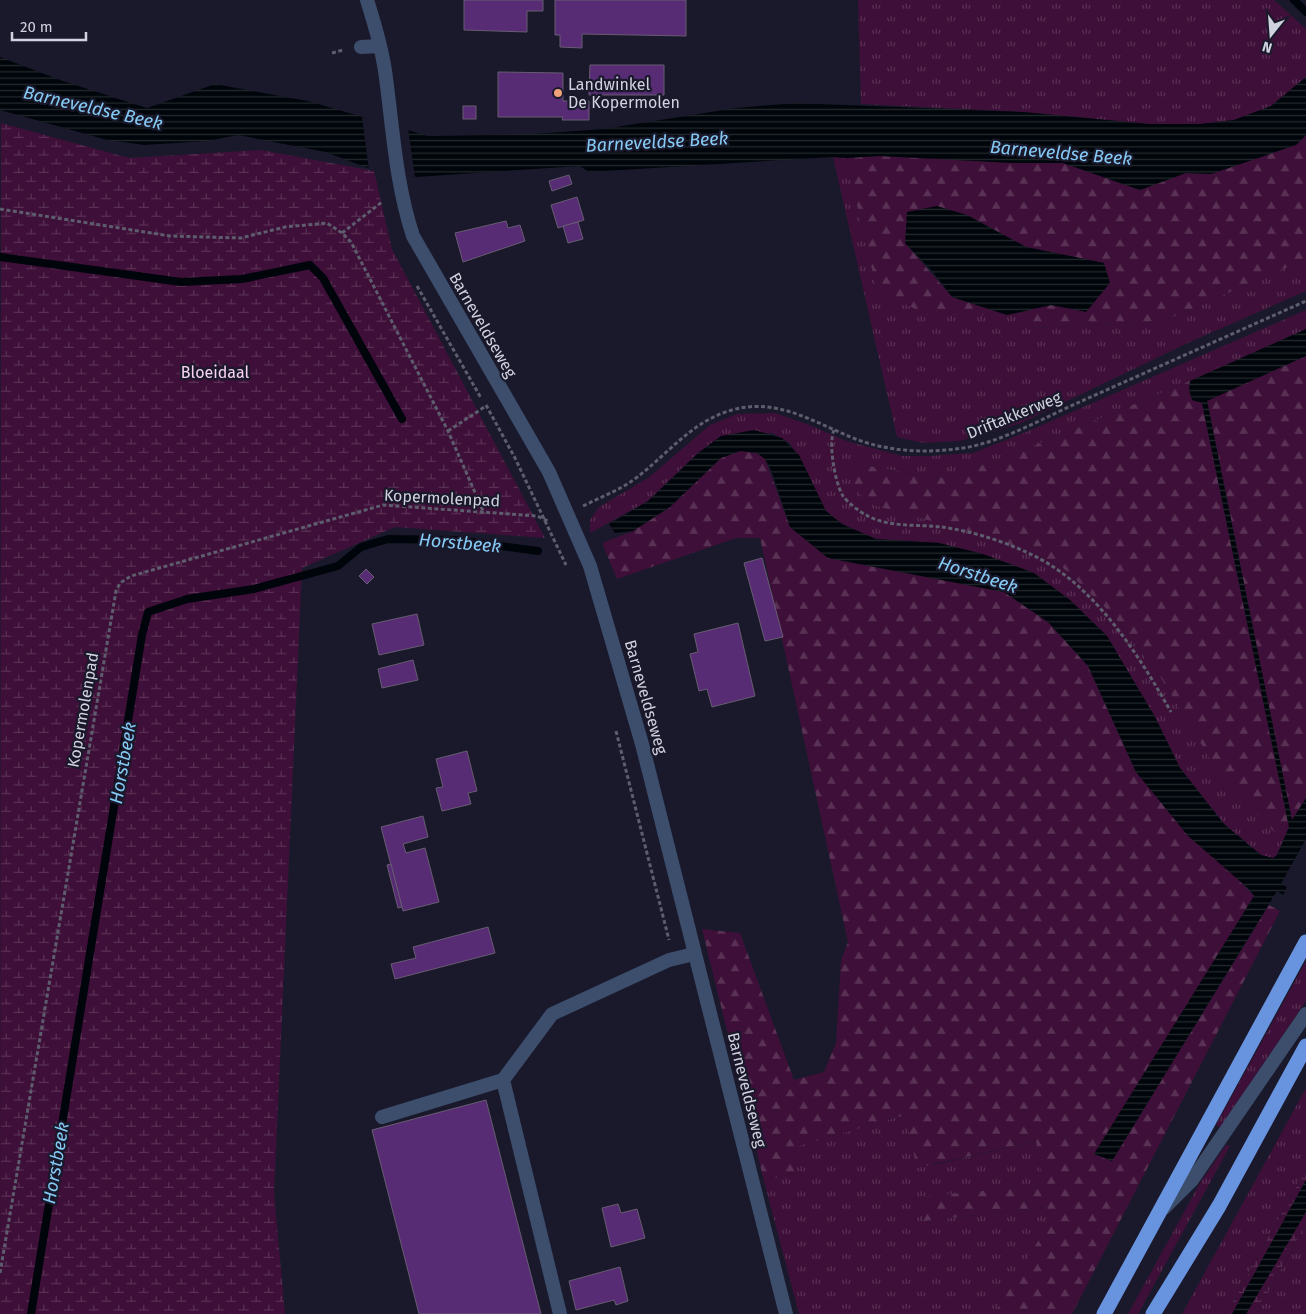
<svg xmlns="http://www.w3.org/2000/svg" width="1306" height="1314" font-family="'Fira Sans',sans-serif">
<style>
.grass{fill:url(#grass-tufts)}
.forest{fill:url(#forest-firs)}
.wetland{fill:url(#wetland-marsh)}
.water{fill:url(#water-rules)}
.pier{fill:#1a192c}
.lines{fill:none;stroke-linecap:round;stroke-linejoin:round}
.stream{stroke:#00050b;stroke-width:8}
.building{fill:#572c74;stroke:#685c72}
.path{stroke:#5d5d6e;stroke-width:3;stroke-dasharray:4 2.5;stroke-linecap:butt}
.service{stroke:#3c4e6c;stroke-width:14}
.minor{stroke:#3c4e6c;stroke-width:14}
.tertiary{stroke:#3c4e6c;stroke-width:14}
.motorway{stroke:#6894df;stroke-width:15}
.poi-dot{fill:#f0a27a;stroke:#1a192c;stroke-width:2}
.labels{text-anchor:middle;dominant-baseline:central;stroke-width:4.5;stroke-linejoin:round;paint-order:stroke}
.poi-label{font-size:16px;fill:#d1d2df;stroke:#1a192c;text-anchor:start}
.street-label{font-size:16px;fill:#d1d2df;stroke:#1a192c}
.park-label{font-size:16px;fill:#fad2f1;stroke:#1a192c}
.water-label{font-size:18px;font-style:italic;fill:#85caf4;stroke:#1a192c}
</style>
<defs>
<pattern id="grass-tufts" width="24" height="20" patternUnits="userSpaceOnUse" patternTransform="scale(1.25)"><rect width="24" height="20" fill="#3e0f38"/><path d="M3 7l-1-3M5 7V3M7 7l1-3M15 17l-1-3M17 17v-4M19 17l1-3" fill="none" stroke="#593154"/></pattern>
<pattern id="forest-firs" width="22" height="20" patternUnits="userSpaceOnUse" patternTransform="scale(1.25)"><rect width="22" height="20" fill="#3e0f38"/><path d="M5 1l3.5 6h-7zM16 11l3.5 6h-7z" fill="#593154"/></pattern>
<pattern id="wetland-marsh" width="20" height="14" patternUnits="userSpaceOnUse" patternTransform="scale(1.25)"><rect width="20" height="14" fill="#3e0f38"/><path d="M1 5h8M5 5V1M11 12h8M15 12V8" fill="none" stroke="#593154"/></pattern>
<pattern id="water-rules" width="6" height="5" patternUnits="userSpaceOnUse" patternTransform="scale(1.25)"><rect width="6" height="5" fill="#00050b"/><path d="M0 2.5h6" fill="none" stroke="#24292e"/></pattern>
</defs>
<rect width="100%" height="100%" fill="#1a192c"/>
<g class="grass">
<path d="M858,0H1274L1306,29V77L1271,106L1234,120L1200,124H1149L1023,112L861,104Z"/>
<path d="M833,157L846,158L877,291L1007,315L1021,312L1030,328L1161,322L1306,259V291L1190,342L1021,423L960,441L923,443L897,437Z"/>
<path d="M1306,310V329L1190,381L1007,457L939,478L868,466L990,537L1060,565L1112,614L1161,678L1222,778L1283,841L1277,855L1273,858L1261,855L1224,824L1180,768L1155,717L1107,636L1070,600L1034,573L983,554L939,543L876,539L842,524L826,511L790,443L772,433L721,436L698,453L648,501L590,533V520L599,507L648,478L710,425L737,414L775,413L812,426L846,441L902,456H930L973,453L1026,432Z"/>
<path d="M1306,961V1001L1220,1127L1216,1125Z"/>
<path d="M1306,1088V1169L1226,1314H1182Z"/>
<path d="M905,1115L933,1165L1036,1141L1044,1185L920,1197L924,1221L1047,1207L1050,1223L994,1314H799L764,1181L796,1173L794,1147Z"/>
<path d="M1226,1145L1230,1146L1138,1314H1128L1200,1183Z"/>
<path d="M1306,1251V1314H1256L1290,1253Z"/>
</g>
<g class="forest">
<path d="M1306,135V259L1161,322L1030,328L1021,312L1051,305L1086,311L1104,263L1026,247L967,215L905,243L952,297L1007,315H928L877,291L846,158L880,156L1013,163H1063L1140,190L1186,173L1211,174L1296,145Z"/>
<path d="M1306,356V798L1292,821L1207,400Z"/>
<path d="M1190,381L1189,390L1192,400L1202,403L1289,827L1283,841L1222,778L1161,678L1112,614L1060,565L990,537L873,505C859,495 849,486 856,467L868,466L939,478L1007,457Z"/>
<path d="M740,451L757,453L765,459L790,527L828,558L1004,592L1048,622L1088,666L1136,772L1254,896L1095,1154L1112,1161L1269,905L1280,911L1072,1314H994L1049,1223L1047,1207L924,1221L919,1197L1043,1185L1036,1141L917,1168L905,1115L795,1147L796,1173L764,1181L702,929L740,933L794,1080L824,1072L836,1043L841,961L848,942L760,538H736L617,579L602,543L633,531L670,507L721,458Z"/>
<path d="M1306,1224V1251L1290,1253Z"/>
</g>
<g class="wetland">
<path d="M1,123L129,158L261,150L374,171L392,249L545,538L395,527L302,568L274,1193L285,1314H0Z"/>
<path d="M1306,1169V1180L1232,1314H1226Z"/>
<path d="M1306,1212V1224L1256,1314H1246Z"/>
</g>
<g class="water">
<path d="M0,57L63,81L147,108L215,84L308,101L428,136L535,134L603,129L736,108L794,103L1023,112L1149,124H1200L1234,120L1271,106L1306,77V135L1296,145L1211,174L1186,173L1140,190L1063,163H1013L880,156L846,158L833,157L589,172L580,166L417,177L371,169L325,152L238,135L208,141L144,145L107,140L0,110Z"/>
<path d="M937,206L967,215L1026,247L1104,263L1110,283L1086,312L1051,305L1007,315L952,297L932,271L905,243L907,212Z"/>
<path d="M1306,329V356L1207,401L1292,820L1306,798V839L1281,884L1287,887L1283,895L1277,891L1112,1161L1094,1154L1254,896L1250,890L1188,836L1136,772L1088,666L1048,622L1004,592L828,558L790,527L771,470L765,459L757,453L740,451L721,458L670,507L633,531L615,533L609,524L648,501L698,453L721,436L754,430L782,438L799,455L826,511L842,524L876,539L939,543L983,554L1034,573L1070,600L1107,636L1155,717L1180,768L1224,824L1261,855L1273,858L1277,855L1289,827L1202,403L1192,400L1189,390L1190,381Z"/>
<path d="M1306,1180V1212L1246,1314H1232Z"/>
</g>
<path class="pier" d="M362,117L408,128L415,177L369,170Z"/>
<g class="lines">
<g class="stream">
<path d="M1294,0L1306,12"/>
<path d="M0,257L181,282L242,279L310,265L323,278L402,419"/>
<path d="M31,1314L142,635L148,612L187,599L254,589L338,566L361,547L388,539L457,540L538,551"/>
</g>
</g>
<g class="building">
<path d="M464,0H543V11H527V32L464,30Z"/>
<path d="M555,0H686V36L582,34V48L560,47V35H555Z"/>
<path d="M590,65H664V95H589Z"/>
<path d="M498,72L563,73V101H589V120H562L563,117H498Z"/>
<rect x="463" y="106" width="13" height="13"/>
<path d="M569,175L572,184L552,191L549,181Z"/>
<path d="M577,197L584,220L558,228L551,205Z"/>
<path d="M506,221L508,228L520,225L525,241L463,262L455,233Z"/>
<path d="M578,222L583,239L568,243L563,226Z"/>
<path d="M762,558L783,637L765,641L744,563Z"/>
<path d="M366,569L374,577L367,584L359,576Z"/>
<path d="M417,614L424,645L379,655L372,624Z"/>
<path d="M738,623L755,696L712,707L707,689L699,691L690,654L698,652L694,634Z"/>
<path d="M413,660L418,680L382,688L378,669Z"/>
<path d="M467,751L477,791L468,793L471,804L442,811L436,788L443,787L436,759Z"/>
<path d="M423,816L428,837L403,844L406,853L425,848L439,902L403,911L381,827Z"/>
<path d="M391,864L402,907L398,908L387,865Z"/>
<path d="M488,927L495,953L395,979L391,964L416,958L413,947Z"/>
<path d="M486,1100L541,1314H419L372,1130Z"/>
<path d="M618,1204L621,1213L637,1209L645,1238L611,1247L602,1208Z"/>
<path d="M620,1267L628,1301L616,1305L614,1300L576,1310L569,1281Z"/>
</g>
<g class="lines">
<g class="path">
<path d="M332,53L343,50"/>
<path d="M0,209L170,236L241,238L285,227L327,223L342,233L351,242L448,431L484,513"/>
<path d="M342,233L382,202"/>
<path d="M417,286L481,398"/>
<path d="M486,405L515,458L566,565"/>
<path d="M834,430C828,444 835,483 843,496C847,502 860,512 866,515C889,528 917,524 941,527C975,531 1023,547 1052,566C1104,600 1141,659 1171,712"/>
<path d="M448,431L486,406"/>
<path d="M583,506C601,497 620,490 636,478C668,454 692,421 732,410C781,396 820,427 864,442C895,452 931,453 963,448C1003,442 1047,416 1084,400C1158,367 1232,334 1306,301"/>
<path d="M616,731L669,940"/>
<path d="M0,1273L116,591L120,583L131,576L383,505L537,516L548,521"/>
</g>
<g class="service">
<path d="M382,1117L503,1080"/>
<path d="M1164,1208L1192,1180L1306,1014"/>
<path d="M560,1314L503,1080L552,1014L669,960L694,954"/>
</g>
<path class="minor" d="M361,47L379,46"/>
<path class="tertiary" d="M367,0C375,25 383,52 386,78C393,131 396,184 413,236L549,472L590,566L642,744L786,1314"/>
<g class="motorway">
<path d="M1104,1314L1306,942"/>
<path d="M1153,1314L1219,1206L1306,1046"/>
</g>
</g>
<circle class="poi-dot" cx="558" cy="93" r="5"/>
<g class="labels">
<g class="poi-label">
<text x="568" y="84">Landwinkel<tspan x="568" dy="18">De Kopermolen</tspan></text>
</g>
<g class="street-label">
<text transform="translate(483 325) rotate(60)">Barneveldseweg</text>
<text transform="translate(1014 415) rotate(-22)">Driftakkerweg</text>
<text transform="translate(442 498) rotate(3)">Kopermolenpad</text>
<text transform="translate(646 697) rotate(74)">Barneveldseweg</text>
<text transform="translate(83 710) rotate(-80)">Kopermolenpad</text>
<text transform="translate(747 1090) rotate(76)">Barneveldseweg</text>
</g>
<g class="park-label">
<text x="215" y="372">Bloeidaal</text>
</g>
<g class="water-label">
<text transform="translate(93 108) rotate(13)">Barneveldse Beek</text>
<text transform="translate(657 142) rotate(-3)">Barneveldse Beek</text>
<text transform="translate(1061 153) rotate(5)">Barneveldse Beek</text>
<text transform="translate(460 543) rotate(5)">Horstbeek</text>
<text transform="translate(978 575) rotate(18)">Horstbeek</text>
<text transform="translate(123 763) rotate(-80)">Horstbeek</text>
<text transform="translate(56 1163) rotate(-80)">Horstbeek</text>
</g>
</g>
<g transform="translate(1271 35) rotate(197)" stroke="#1a192c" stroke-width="4" paint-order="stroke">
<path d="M0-4L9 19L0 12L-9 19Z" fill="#d1d2df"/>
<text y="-8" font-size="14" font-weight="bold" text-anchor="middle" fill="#d1d2df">N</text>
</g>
<path d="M12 32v8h74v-8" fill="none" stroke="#d1d2df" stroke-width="2.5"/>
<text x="20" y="32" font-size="15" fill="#d1d2df" stroke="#1a192c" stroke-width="4" paint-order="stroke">20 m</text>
</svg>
